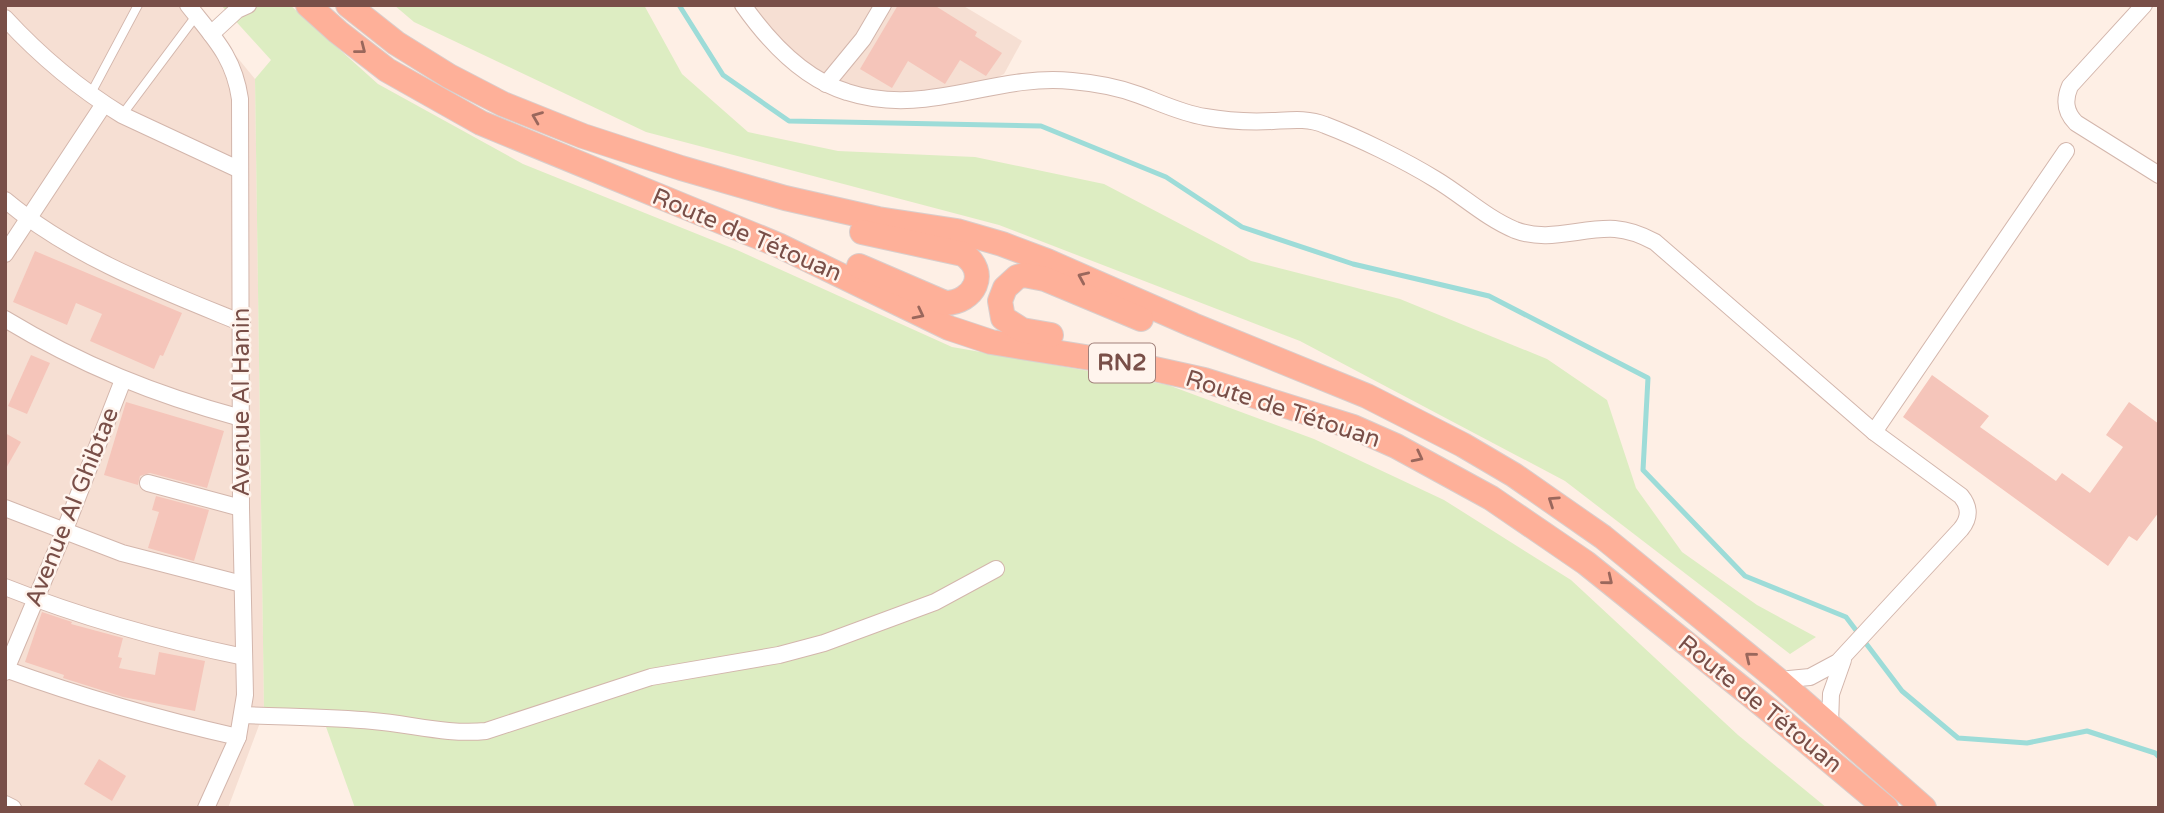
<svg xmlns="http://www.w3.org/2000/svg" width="2164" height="813" font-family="'Varela Round',sans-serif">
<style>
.residential{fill:#f6dfd3}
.green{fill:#ddedc2}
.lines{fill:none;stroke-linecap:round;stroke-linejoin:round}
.stream{stroke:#9ddcd8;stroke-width:5}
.building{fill:#f5c5ba}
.service-casing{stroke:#d3b6ac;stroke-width:10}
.minor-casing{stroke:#d3b6ac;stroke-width:18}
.trunk-casing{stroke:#d9cecc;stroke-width:26}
.service{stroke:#fff;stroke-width:8}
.minor{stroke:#fff;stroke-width:16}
.trunk{stroke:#feb099;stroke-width:24}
.oneway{stroke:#9a675c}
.labels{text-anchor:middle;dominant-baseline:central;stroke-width:5;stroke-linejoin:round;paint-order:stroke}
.shield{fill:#fff4ed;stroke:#a1807a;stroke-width:2}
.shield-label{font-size:23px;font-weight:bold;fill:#794f48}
.street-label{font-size:24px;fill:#794f48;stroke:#fff4ed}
</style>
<rect width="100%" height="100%" fill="#feefe5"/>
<g class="residential">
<path d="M5,5H194L255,79L264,712L228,808H5Z"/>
<path d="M740,5H962L1022,41L1004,74L970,91H867L820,80Z"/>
</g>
<g class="green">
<path d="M221,5H290L378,84L523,164L737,250L952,347L1168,385L1314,439L1444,500L1571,580L1738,735L1827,808H355L325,724L264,712L255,79L271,60Z"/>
<path d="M394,5H644L682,74L748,132L838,151L975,157L1104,184L1251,261L1400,299L1547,359L1607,400L1636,488L1682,552L1757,605L1816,637L1790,654L1565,481L1300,341L999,225L646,132L414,22Z"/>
</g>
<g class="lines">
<path class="stream" d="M679,5L723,75L789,121L1041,126L1166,177L1242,227L1353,264L1489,296L1648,378L1643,470L1745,576L1846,617L1902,691L1958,738L2027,743L2087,731L2155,753L2159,757"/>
</g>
<g class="building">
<path d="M898,5H934L977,32L975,36L1002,53L986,76L960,60L945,84L908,61L892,88L860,69Z"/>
<path d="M35,251L182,313L163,356L160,355L154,369L90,341L102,314L76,303L67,325L13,302Z"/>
<path d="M31,355L50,363L27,414L8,406Z"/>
<path d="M1932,375L1989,416L1980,427L2056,481L2062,473L2090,493L2123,447L2106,435L2129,402L2159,424V512L2137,541L2129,536L2108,566L1903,417Z"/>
<path d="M126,402L224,431L207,488L150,473L140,476L138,485L104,475Z"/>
<path d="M5,433L21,442L5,470Z"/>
<path d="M156,496L209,510L194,561L148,548L159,512L152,510Z"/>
<path d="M42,612L72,622L71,624L123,638L118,657L122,658L119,668L155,675L159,652L205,661L195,711L123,697L63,678L64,675L25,662Z"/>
<path d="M99,759L126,776L112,801L84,784Z"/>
</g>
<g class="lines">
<g class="service-casing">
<g id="service">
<path d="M90,95L138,5"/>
<path d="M122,115L196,16"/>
</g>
</g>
<g class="minor-casing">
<g id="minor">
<path d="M188,5C214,38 234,57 240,99L241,508L245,695L238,737L206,808"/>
<path d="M743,5C769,42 803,79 847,92C927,118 994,73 1072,81C1095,83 1118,87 1139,95C1161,103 1181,113 1205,117C1227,121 1251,122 1273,121C1292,120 1308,118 1325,125C1359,138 1404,160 1435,179C1462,195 1486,218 1515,230C1549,243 1581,227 1615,229C1629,230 1642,235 1655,242L1874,432L1961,496C1970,507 1970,518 1961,529L1838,662L1810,677L1778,680"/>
<path d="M2144,5L2070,86C2064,100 2065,112 2076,123L2159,175"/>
<path d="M5,18C40,56 78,88 122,115L240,170"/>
<path d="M211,34L237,10L248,5"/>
<path d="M826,84L863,39L883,5"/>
<path d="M5,200C73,257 161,290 242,323"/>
<path d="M5,254L104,104"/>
<path d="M5,319C81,365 156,395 241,418"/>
<path d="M1874,432L2066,151"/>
<path d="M148,483L241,508"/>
<path d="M5,508L122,553L242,584"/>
<path d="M5,587C83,618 162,640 244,657"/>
<path d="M5,669C82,697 158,719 238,737"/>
<path d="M5,672L64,532L123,380"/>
<path d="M243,715C286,717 330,717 373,721C411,724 447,735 486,731L651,677L779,655L824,643L935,602L996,569"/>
<path d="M1830,725L1831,694L1843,660"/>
<path d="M5,804L13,808"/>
</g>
</g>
<g class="trunk-casing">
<g id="trunk">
<path d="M308,5L338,32L387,70L481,123L778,245L949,328L991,342L1141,366L1204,380L1353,427L1396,446L1491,498L1586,563L1769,710L1886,808"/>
<path d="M348,5L396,43L449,76L503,104L583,136L681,168L785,198L878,219L957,231L1002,244L1047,261L1193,325L1367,396L1463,445L1514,475L1603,537L1778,680L1924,808"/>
<path d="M859,266L945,303C974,303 990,272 963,254L862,232"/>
<path d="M1051,335L1022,330L1003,318L1000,301L1005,288L1017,277L1024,275L1045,279L1141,319"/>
</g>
</g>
<use href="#service" class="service"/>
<use href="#minor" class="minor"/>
<use href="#trunk" class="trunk"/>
</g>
<defs><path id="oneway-chevron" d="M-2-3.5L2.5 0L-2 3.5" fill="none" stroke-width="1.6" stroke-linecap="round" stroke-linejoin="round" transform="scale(1.75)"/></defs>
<g class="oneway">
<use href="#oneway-chevron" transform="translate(361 49) rotate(38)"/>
<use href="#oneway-chevron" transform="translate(537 117) rotate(-158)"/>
<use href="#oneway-chevron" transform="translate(1083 277) rotate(-156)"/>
<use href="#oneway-chevron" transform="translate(919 314) rotate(27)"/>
<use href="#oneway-chevron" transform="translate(1418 457) rotate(27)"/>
<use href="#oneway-chevron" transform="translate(1553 501) rotate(-146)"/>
<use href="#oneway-chevron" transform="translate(1608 580) rotate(39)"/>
<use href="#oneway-chevron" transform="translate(1750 657) rotate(-141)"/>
</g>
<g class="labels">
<rect class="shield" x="1089" y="343.5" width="66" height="39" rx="5"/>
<g class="shield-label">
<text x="1122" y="363">RN2</text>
</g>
<g class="street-label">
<text transform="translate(747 235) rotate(23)">Route de Tétouan</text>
<text transform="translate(241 402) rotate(-90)">Avenue Al Hanin</text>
<text transform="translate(1283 409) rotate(18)">Route de Tétouan</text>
<text transform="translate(72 507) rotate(-68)">Avenue Al Ghibtae</text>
<text transform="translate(1760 704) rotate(39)">Route de Tétouan</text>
</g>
</g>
<rect width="2164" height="813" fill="none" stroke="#794f48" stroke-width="14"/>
</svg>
